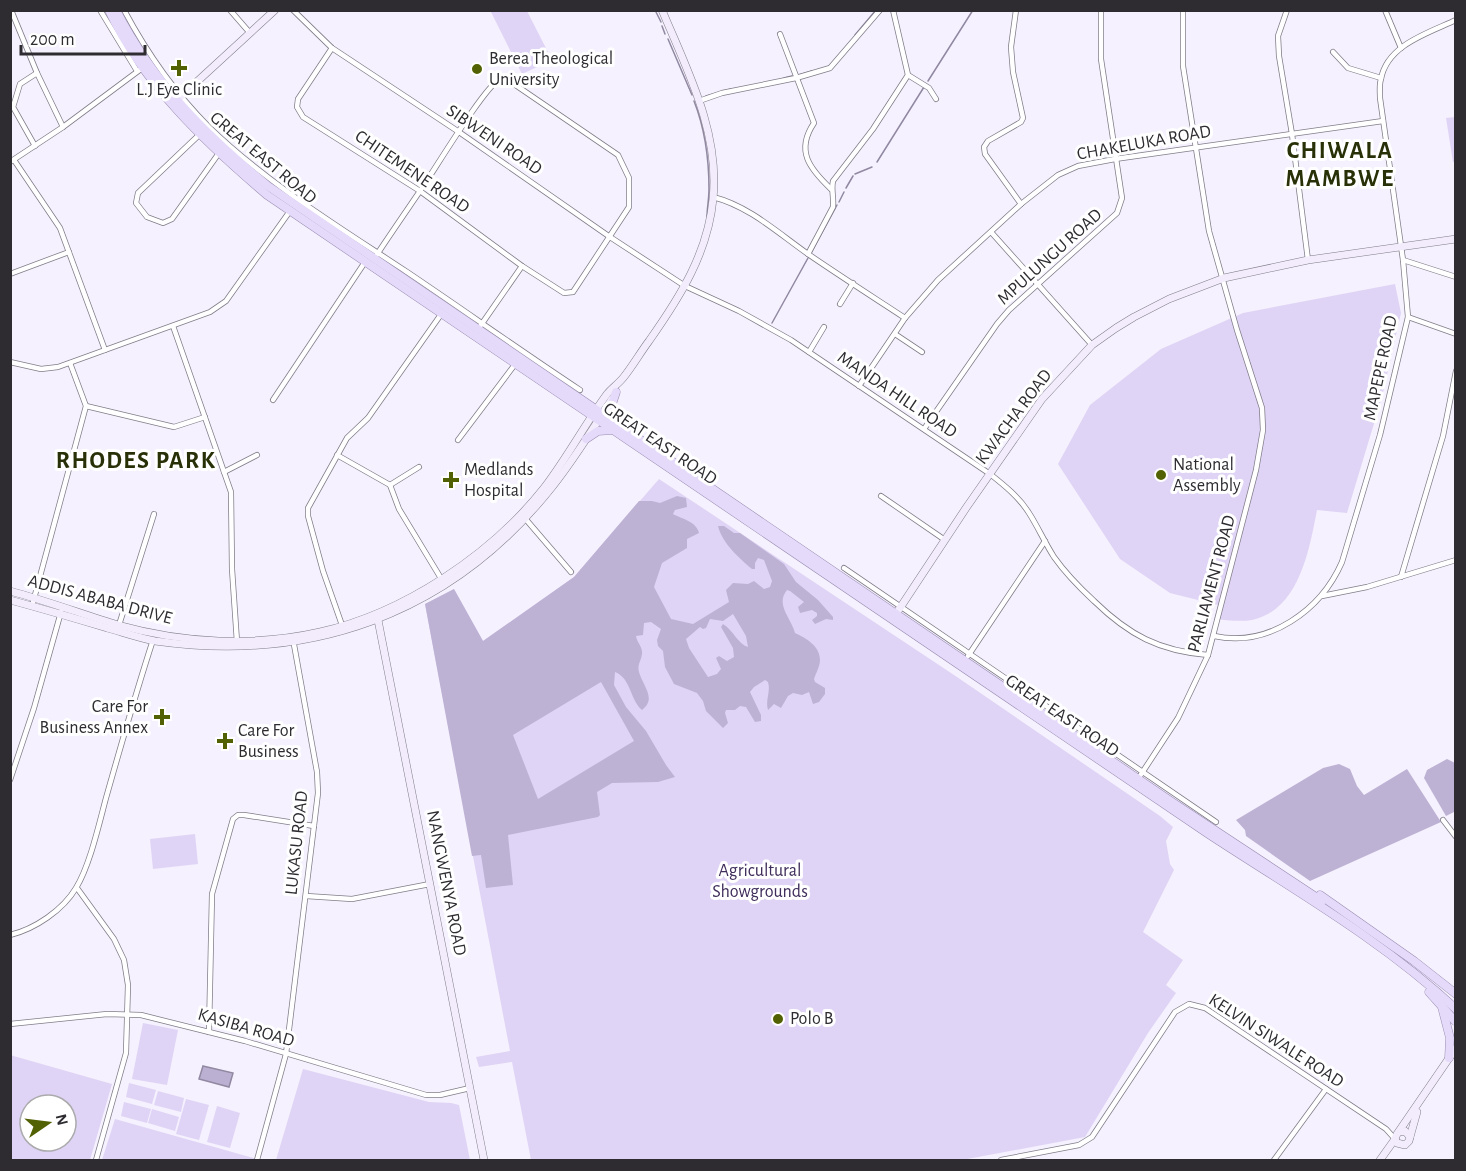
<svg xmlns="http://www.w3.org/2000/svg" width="1466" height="1171" font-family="'Alegreya Sans',sans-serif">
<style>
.green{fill:#dfd4f5;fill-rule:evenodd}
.forest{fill:#bdb2d4;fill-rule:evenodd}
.water{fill:#bbb0d2;stroke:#9188a2;stroke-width:1.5}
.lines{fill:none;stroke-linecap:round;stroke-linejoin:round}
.stream{stroke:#9188a2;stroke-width:1.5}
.street-casing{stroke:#817d88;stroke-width:6}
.secondary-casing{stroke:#817d88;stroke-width:8}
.primary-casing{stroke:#998db1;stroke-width:9}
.street{stroke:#fff;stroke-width:4.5}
.secondary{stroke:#f2ecfc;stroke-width:7}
.primary{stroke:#e5dafa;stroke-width:8}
.poi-dot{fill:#526104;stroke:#fff;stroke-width:2}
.labels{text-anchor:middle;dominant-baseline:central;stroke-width:6;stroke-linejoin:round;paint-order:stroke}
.poi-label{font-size:18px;fill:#2e2c31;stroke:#fff;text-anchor:start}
.street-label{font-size:18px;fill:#2e2c31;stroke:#fff}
.park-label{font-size:18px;fill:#3f2d5b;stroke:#fff}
.district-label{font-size:24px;font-weight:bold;letter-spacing:1.5px;fill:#283008;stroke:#fff}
</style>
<rect width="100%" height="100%" fill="#f5f1fe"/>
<g class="green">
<path d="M494,10L527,11L552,60L522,74L491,12Z"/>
<path d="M1455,117L1456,162H1453L1446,118Z"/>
<path d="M1395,284L1401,313L1382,397L1347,513L1317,510C1309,551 1299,610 1252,620C1240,622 1226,620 1214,619L1218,605L1170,593L1120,559L1058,464L1090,405L1161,349L1243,313Z"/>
<path d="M659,479L957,677L1160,816L1173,827L1166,841L1170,864L1174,870L1143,932L1183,960L1166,985L1176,993L1148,1033L1085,1137L962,1160H531L512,1062L479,1067L476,1057L510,1051L425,604L454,589L483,641L574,577Z"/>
<path d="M195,834L198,864L153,869L150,839Z"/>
<path d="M143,1023L178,1030L167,1085L132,1079Z"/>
<path d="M10,1055L112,1084L90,1160H11ZM30,1105H66V1141H30Z"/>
<path d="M303,1069L429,1102L451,1103L459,1105L470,1160H276Z"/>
<path d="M129,1083L156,1090L152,1104L126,1097Z"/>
<path d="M158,1091L184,1098L181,1112L154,1105Z"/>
<path d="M186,1099L209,1105L199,1140L176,1134Z"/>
<path d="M124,1102L151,1109L147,1123L121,1116Z"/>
<path d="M217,1106L240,1113L230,1148L207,1142Z"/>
<path d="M152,1109L179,1117L175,1131L148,1123Z"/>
<path d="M115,1119L257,1159V1160H102Z"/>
</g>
<g class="forest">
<path d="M677,496L686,498L687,507L675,510L673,514C682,519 696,521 699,533L687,539V548L662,563L654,587L671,619L693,624L729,602L726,590L733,583L748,584L754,581L764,589L770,587L772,581L764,560L758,558L755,563V569H752C739,558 722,543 718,526H724L734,533H740L784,564L796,582L818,600L833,617V620L826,619L815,624L812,620L817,616V613L812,610L800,613L798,607L804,602L790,591L787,590C775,605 791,617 795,633C806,638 820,646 820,660C820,666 816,673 814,679L815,682L825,688V694L819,702L813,704L809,692L802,695L793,693L788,696L781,708L774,704L768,710C765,700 771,692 768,682L765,680L754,687L750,692L761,715V721L755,722L746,707L740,706L735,710H726L725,713L728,723L723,728L706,711L703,701L697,693L674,684L665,667L663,651L658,646L657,640L661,629L651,622L644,623L643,635L636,636C637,643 643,647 642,654C641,661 637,665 639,672C643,686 657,699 642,710C630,700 631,678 615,672L614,685L626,707L646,731L666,765L675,777L658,782L612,783L597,792L600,815L598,817L508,835L513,885L486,888L481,855L472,856L425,604L454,589L483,641L574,577L639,501H652L660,503ZM733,614L746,636L748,647C738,644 733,630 723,624L721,627L733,648L734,657L727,661L719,656L716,658L721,669L717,674L708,677L689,648L686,639L700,627L703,629L706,628L710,619L723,621ZM601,682L634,741L538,799L513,735Z"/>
<path d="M1447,759L1455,763L1456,811L1446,816L1424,778L1427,770Z"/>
<path d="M1339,764L1350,769L1357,786L1364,795L1407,769L1441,822L1310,881L1246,836L1245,830L1236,820L1323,768Z"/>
</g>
<path class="water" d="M203,1066L233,1073L229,1087L199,1079Z"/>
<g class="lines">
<g class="stream">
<path d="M655,10L661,22"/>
<path d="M662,26L665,34"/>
<path d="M855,35L876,10"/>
<path d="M668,39L692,95"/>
<path d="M799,75L812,71"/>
<path d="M784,78L792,76"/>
<path d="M928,81L973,10"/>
<path d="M706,96L731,89"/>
<path d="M694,101C705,129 709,159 709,189C709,199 707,208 707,217"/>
<path d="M877,162L924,87"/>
<path d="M855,174L872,167"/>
<path d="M846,188L853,176"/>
<path d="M839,202L844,192"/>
<path d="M811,253L837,205"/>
<path d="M772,323L808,258"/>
</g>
<g class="street-casing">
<g id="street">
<path d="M11,10L37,73L63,127"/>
<path d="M100,10L137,71"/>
<path d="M124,10C147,53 175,93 209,127C268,184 339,227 407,272C465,311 521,351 580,390"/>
<path d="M230,10L250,33"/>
<path d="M293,10L332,48L459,132L610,237L685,286L739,311L791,340L990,474C1004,485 1019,497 1029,513C1038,527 1045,543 1054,557C1066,574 1080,588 1094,601C1129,635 1159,651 1208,655"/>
<path d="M1016,10L1011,47L1013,72L1023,118L1021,122L988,141L984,147L985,154L1021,204"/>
<path d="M1287,10L1278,36L1279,56L1292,134L1308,260"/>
<path d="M1385,10L1401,48"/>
<path d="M780,34L814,123C795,151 810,169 831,189"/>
<path d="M332,48L298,99L297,107L303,117L420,191L522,266L564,293L573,292L629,207V178L618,155L511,82L500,79C484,87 434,171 420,191C405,213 389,236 374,259"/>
<path d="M1333,52L1348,68L1381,78"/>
<path d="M908,75L929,88L936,99"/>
<path d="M699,101L722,93L796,78L830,68L880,10"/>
<path d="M199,135L138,193L136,203L147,217L163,223L172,219L219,153"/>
<path d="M35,146L13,107L20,84L37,73"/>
<path d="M14,160L60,228L105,350"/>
<path d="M10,162L63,127L145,66"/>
<path d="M713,197C749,206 778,233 808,254C840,276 873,297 905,318"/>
<path d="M991,232L1092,345"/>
<path d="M808,254L833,207C834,197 831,190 833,181L873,129L908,75L893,10"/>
<path d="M1403,260L1456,277"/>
<path d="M10,274L69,252"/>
<path d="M840,304L853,283"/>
<path d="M1408,317L1456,334"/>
<path d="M481,325L522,266"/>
<path d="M173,326L231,492L232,569L237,642"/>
<path d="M895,334L922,352"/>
<path d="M809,352L824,327"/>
<path d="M10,362L41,369L58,367L210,312L226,301L290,211"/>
<path d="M859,386L905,318L938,280L1021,204L1058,175L1078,166L1115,159L1383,121"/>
<path d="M273,400L365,262"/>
<path d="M86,406L174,427L205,417"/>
<path d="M924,429L997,324L1009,310L1117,213L1122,198L1101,59V10"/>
<path d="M458,440L516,363"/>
<path d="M337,455L390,485L399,509L442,580"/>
<path d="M224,472L257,455"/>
<path d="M390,485L419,467"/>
<path d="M881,496L945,540"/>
<path d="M523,516L571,572"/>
<path d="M844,568L1216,822"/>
<path d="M1401,577L1443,436L1456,371"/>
<path d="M1322,596L1367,587L1456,560"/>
<path d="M32,606L86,406L70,363"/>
<path d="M119,625L154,514"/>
<path d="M343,628L323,571L308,516V508L347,438L368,418L442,313"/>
<path d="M1214,636C1269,648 1321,610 1342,562L1380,435L1408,317L1403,260L1380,98C1380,92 1379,85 1381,79C1387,45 1428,33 1456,20"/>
<path d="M968,656L1045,541"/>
<path d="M1138,779L1178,718L1208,655L1256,470L1263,430L1262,408L1237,330L1209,231L1183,66V10"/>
<path d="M10,780L34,708L61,612"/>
<path d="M1443,820L1456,837"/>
<path d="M77,888L114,939L124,960L128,985L126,1053L96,1160"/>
<path d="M306,896L352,899L430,884"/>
<path d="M10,935C35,929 63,910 76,888C90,865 99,824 106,798C121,745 136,692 153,640"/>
<path d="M10,1024L107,1014L141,1015L245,1041L426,1095H440L470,1088"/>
<path d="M209,1032L212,894L233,819L238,815H244L314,826"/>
<path d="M257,1160L286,1054L318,793L317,772L293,639"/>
<path d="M1001,1160L1079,1145L1092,1137L1175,1012L1189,1004L1205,1008L1386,1129L1395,1139"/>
<path d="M1274,1160L1326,1089"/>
</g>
</g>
<g class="secondary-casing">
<g id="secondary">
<path d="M177,100L275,10"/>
<path d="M10,591C47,601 82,614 118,625C183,643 254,647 320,632C404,613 491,555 544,488C567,458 585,424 607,394C612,388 618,384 623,378C632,367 640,353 649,341C680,297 708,253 713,199C720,132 687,70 662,10"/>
<path d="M10,600C43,609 74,618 107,628C122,632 139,638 155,641C310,663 448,615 548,492C572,463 592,430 612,399"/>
<path d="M377,615L484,1160"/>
<path d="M894,617L966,508L1042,399L1092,345L1116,328L1134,317L1169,299L1224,278L1308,260L1456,239"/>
<path d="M1400,1132L1405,1131L1410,1137L1409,1141L1405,1145L1397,1143L1395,1139L1397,1134L1456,1048"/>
<path d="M1410,1137L1417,1112"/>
<path d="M1380,1160L1395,1139"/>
</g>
</g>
<g class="primary-casing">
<g id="primary">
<path d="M109,10C143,84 206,143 267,195L1207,833C1292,889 1381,939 1456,1009"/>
<path d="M116,10C154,84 206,135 268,186L1172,802L1322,901"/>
<path d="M613,421L610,410L616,392"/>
<path d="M586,439L598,431L612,430"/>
<path d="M1320,895L1414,961L1456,994"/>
<path d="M1429,992L1455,1021"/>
<path d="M1442,1007L1450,1038L1449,1058"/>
</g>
</g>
<use href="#street" class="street"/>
<use href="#secondary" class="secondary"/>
<use href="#primary" class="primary"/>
</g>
<g class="poi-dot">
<path d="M176 59h6v6h6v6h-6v6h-6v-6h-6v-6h6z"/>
<circle cx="477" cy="69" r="6"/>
<circle cx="1161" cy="475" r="6"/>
<path d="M448 471h6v6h6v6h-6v6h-6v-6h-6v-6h6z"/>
<path d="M159 708h6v6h6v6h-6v6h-6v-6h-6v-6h6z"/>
<path d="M222 732h6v6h6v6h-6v6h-6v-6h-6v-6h6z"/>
<circle cx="778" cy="1019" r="6"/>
</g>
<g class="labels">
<g class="poi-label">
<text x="489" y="59">Berea Theological<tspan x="489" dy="21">University</tspan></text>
<text x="179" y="90" text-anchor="middle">L.J Eye Clinic</text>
<text x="1173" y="465">National<tspan x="1173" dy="21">Assembly</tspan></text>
<text x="464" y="470">Medlands<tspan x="464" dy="21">Hospital</tspan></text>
<text x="148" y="707" text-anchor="end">Care For<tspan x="148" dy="21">Business Annex</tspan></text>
<text x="238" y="731">Care For<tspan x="238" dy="21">Business</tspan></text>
<text x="790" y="1019">Polo B</text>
</g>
<g class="street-label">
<text transform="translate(494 140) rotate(34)">SIBWENI ROAD</text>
<text transform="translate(1144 143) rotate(-10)">CHAKELUKA ROAD</text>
<text transform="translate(263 158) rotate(40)">GREAT EAST ROAD</text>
<text transform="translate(412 172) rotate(34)">CHITEMENE ROAD</text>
<text transform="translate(1050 257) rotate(-42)">MPULUNGU ROAD</text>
<text transform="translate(1381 368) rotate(-78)">MAPEPE ROAD</text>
<text transform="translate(897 395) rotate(34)">MANDA HILL ROAD</text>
<text transform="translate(1014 417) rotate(-53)">KWACHA ROAD</text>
<text transform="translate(660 444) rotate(34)">GREAT EAST ROAD</text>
<text transform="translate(1212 584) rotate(-75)">PARLIAMENT ROAD</text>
<text transform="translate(100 600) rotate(15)">ADDIS ABABA DRIVE</text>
<text transform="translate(1062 716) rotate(34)">GREAT EAST ROAD</text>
<text transform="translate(297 843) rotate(-84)">LUKASU ROAD</text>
<text transform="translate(446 883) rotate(79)">NANGWENYA ROAD</text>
<text transform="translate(246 1028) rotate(16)">KASIBA ROAD</text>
<text transform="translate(1276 1041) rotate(33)">KELVIN SIWALE ROAD</text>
</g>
<g class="park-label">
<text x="760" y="871">Agricultural<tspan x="760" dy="21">Showgrounds</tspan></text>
</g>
<g class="district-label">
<text x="1340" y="151">CHIWALA<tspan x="1340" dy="28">MAMBWE</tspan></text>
<text x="136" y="461">RHODES PARK</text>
</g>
</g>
<rect width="1466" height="1171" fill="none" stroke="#2e2c31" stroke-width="24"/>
<g transform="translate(48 1123) rotate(76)"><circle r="28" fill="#ffffff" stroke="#ababad" stroke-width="1.5"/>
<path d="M0-4.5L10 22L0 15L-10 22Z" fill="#526104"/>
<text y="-9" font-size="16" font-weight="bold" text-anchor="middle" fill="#2e2c31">N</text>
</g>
<path d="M21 45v9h124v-9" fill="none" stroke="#2e2c31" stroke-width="3"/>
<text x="30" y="45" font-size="18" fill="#2e2c31" stroke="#ffffff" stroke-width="4.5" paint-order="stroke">200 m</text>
</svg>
